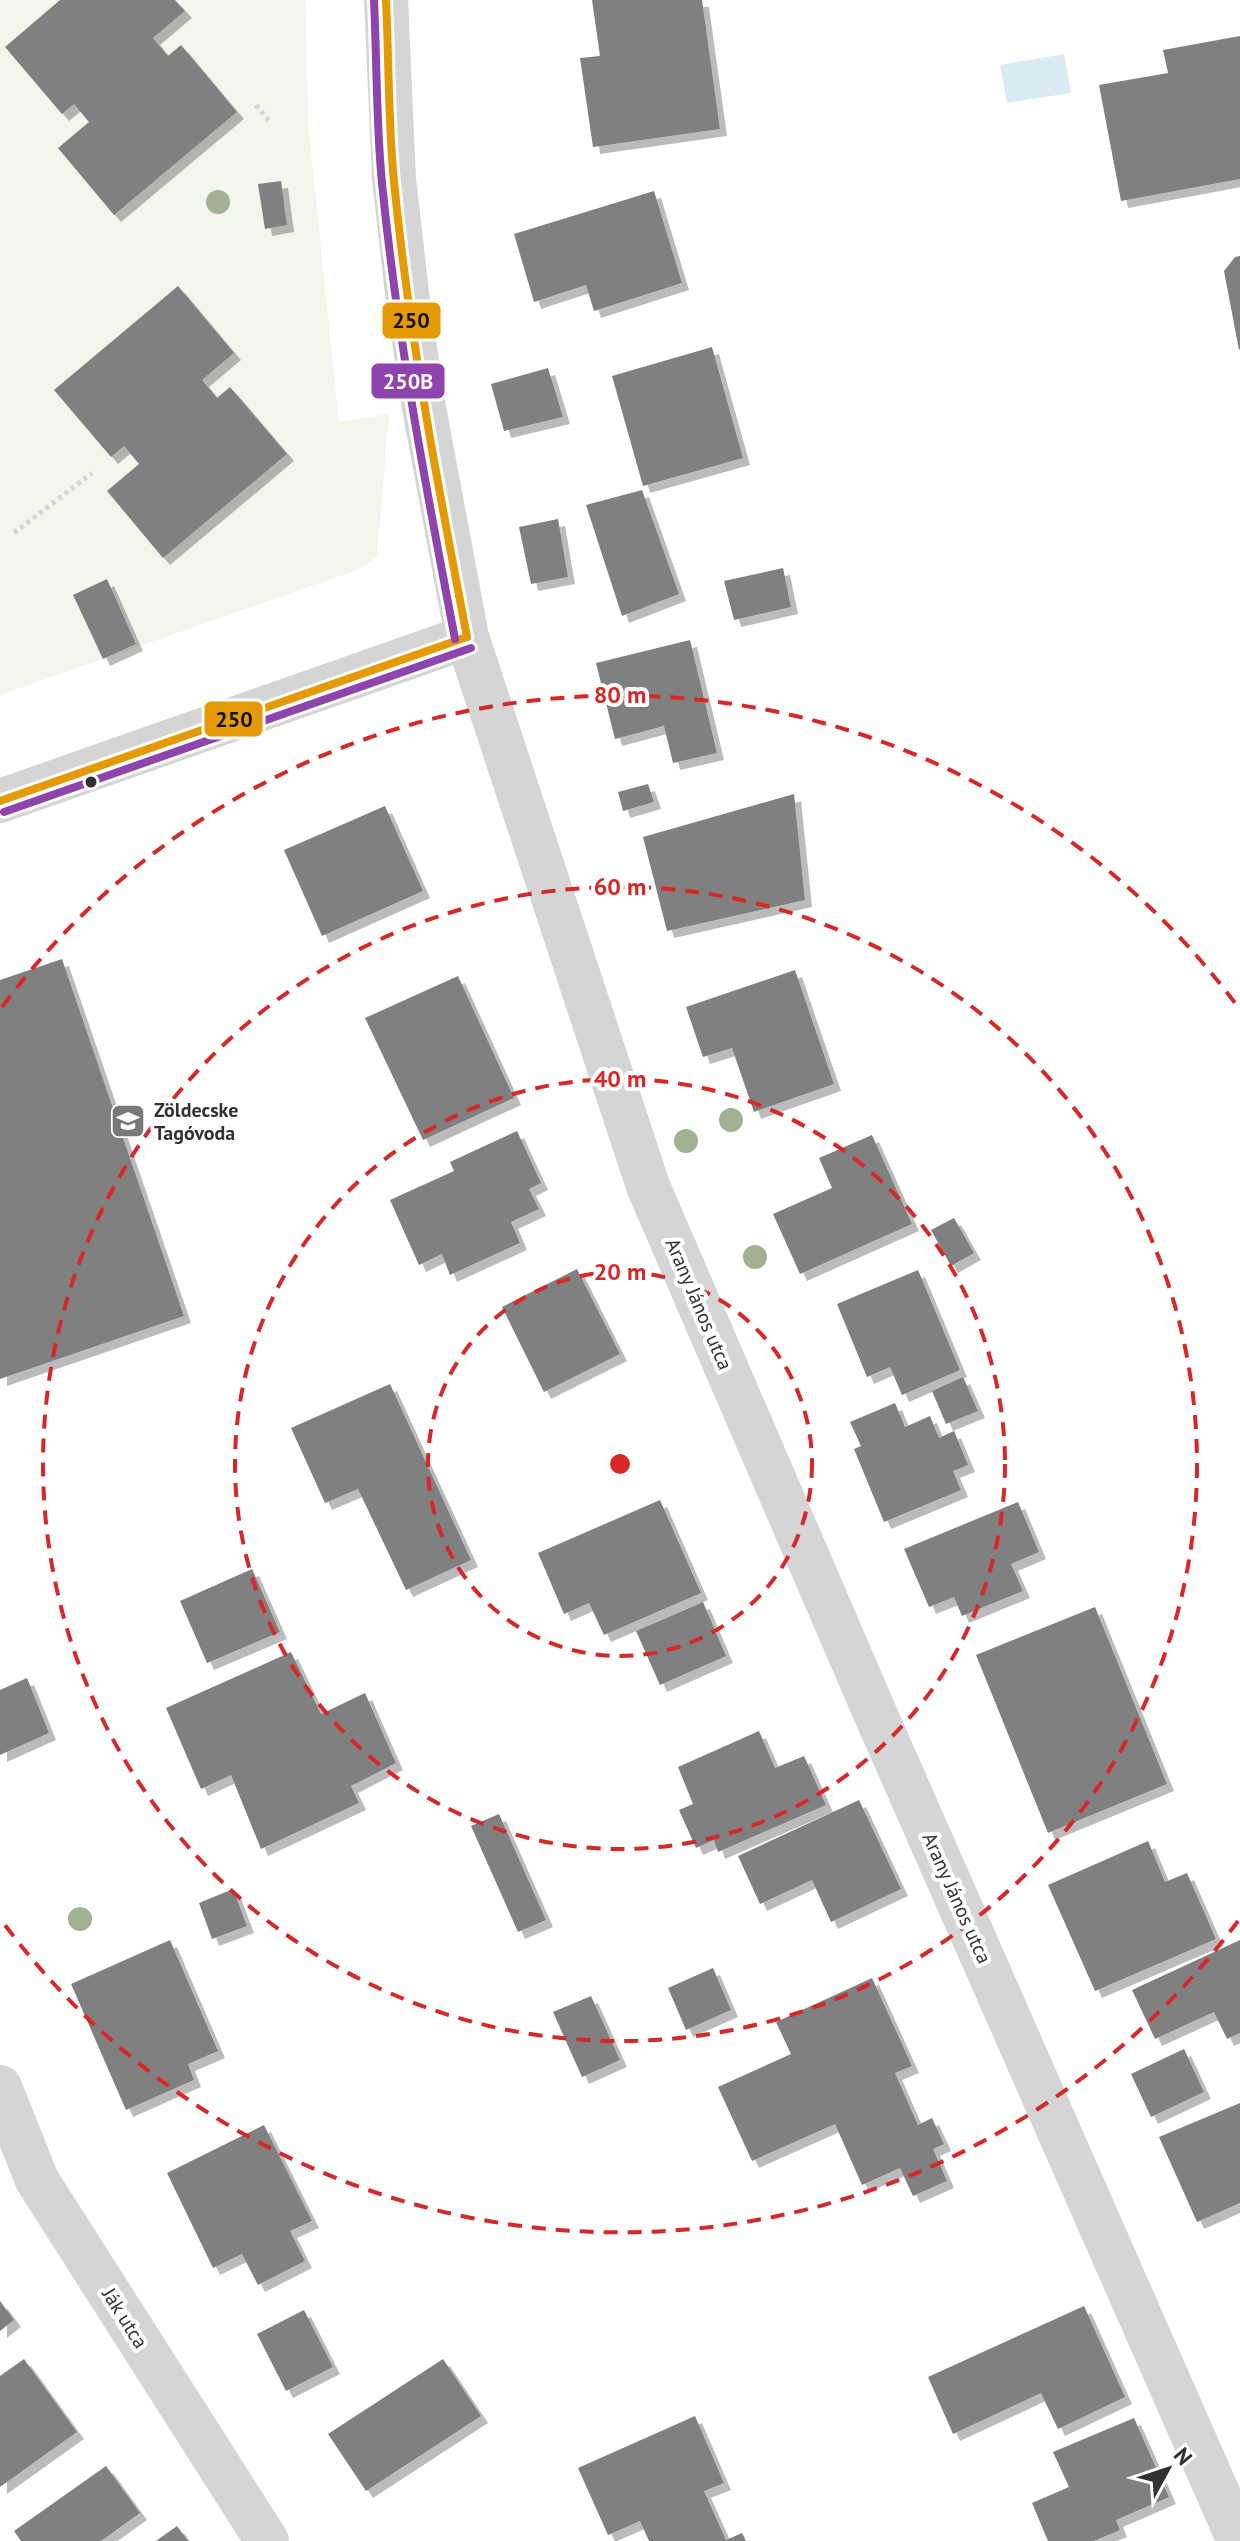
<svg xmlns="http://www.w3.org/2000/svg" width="1240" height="2541" font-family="'PT Sans',sans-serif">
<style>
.green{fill:#f2f6ed}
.water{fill:#dbebf3}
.building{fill:#808080;filter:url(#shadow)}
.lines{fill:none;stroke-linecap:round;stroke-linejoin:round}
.path{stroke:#d5d5d5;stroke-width:5;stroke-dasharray:4 4;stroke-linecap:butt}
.minor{stroke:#d5d5d5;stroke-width:44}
.bus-1-casing{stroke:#fff;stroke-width:14}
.bus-2-casing{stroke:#fff;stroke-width:14}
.bus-1{stroke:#e39a05;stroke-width:8}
.bus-2{stroke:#8e44ad;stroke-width:8}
.tree{fill:#a2b094}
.ring{fill:none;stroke:#d62828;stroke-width:4;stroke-dasharray:14 10}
.bus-dot{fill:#313131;stroke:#fff;stroke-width:3}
.labels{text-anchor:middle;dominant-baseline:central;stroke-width:8;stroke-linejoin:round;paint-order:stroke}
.poi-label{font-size:20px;font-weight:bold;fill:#313131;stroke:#fff;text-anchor:start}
.street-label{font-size:20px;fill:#313131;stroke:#fff}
.centre{fill:#d62828;stroke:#fff;stroke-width:4}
.ring-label{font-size:24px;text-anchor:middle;font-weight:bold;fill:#d62828;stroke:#fff;stroke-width:8;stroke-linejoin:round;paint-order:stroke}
.line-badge{stroke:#fff;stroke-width:3}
.badge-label{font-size:22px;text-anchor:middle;font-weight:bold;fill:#fff}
.pale-badge-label{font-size:22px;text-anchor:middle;font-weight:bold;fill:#111}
</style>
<defs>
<filter id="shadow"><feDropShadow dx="7" dy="7" stdDeviation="0" flood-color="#0004"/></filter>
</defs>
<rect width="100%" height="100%" fill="#fff"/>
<path class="green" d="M0,0H306L308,122L339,422L389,414L377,557L357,570L0,695Z"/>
<path class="water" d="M1064,54L1071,93L1007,103L1000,65Z"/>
<g class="building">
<path d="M60,0H175L185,11L153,38L168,56L181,45L237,112L114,215L58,148L89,122L74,104L62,114L5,47Z"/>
<path d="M592,0H702L720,129L593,147L580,58L600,56Z"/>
<path d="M1240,36V179L1121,201L1099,85L1168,73L1163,50Z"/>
<path d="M281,181L287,225L265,229L258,184Z"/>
<path d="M654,191L682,283L594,311L586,285L534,302L514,234Z"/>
<path d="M1240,256V349L1239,350L1224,271L1235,257Z"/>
<path d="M178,286L234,353L202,380L217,398L230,387L287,454L163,558L107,491L139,464L124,446L111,457L54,390Z"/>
<path d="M712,347L743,458L643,486L612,376Z"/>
<path d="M548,368L563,417L504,431L491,384Z"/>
<path d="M642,490L679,594L622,616L586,505Z"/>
<path d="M558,519L568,577L531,584L519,527Z"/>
<path d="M783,568L791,607L734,620L724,581Z"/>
<path d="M107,579L136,644L103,659L73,595Z"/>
<path d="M690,640L717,753L673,763L664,726L615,739L596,663Z"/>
<path d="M648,784L654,802L623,811L618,792Z"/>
<path d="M794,794L805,900L667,931L643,837Z"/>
<path d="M385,806L423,891L322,936L284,850Z"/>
<path d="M62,959L184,1316L0,1379V980Z"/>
<path d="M795,970L834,1084L754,1112L732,1048L703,1057L686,1007Z"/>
<path d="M458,976L514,1098L423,1140L365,1018Z"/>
<path d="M517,1131L541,1183L529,1189L539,1209L511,1222L520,1243L450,1275L442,1254L419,1265L390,1200L454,1171L450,1162Z"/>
<path d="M872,1135L912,1224L800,1274L773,1214L832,1188L819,1158Z"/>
<path d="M954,1218L974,1253L951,1266L931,1230Z"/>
<path d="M577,1269L620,1354L544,1392L502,1307Z"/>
<path d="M918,1270L960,1370L902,1395L890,1367L867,1377L837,1304Z"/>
<path d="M963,1377L978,1411L946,1424L932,1391Z"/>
<path d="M390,1384L471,1560L406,1590L358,1489L325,1503L291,1428Z"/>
<path d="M895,1403L905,1427L930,1416L939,1438L954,1431L968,1465L953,1471L961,1490L884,1522L854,1449L861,1446L850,1422Z"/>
<path d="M660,1500L701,1593L604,1635L589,1603L564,1614L538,1553Z"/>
<path d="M1018,1502L1039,1552L1011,1564L1023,1591L962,1616L954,1597L929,1607L904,1549Z"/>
<path d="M252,1569L280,1632L207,1663L180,1601Z"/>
<path d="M703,1602L726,1656L660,1685L636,1631Z"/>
<path d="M1095,1607L1167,1784L1048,1833L976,1655Z"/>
<path d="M291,1652L321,1714L365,1693L396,1763L351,1786L359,1803L261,1849L231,1775L201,1789L166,1708Z"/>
<path d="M27,1678L49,1733L0,1755V1690Z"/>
<path d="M759,1731L775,1768L804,1756L826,1805L718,1852L714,1840L696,1848L679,1810L693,1804L678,1767Z"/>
<path d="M859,1800L901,1889L831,1922L812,1880L760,1904L738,1856Z"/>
<path d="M499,1814L546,1920L518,1932L471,1826Z"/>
<path d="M1148,1841L1165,1882L1187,1873L1216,1939L1095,1991L1048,1885Z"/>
<path d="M233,1889L247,1926L212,1939L199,1903Z"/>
<path d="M170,1940L218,2051L188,2064L194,2080L126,2110L71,1984Z"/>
<path d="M1240,1940V2033L1227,2039L1214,2012L1155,2039L1132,1990Z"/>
<path d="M713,1968L731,2010L686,2030L668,1988Z"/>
<path d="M872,1978L912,2066L895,2073L918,2125L932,2118L944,2144L933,2149L947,2181L913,2196L900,2168L862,2185L835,2124L752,2161L718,2087L791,2054L776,2022Z"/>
<path d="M591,1996L620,2060L582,2077L553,2012Z"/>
<path d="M1184,2049L1204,2092L1151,2117L1131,2074Z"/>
<path d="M1240,2103V2203L1197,2222L1159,2137Z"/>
<path d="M264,2125L312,2221L290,2231L305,2261L258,2285L242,2254L213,2268L167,2173Z"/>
<path d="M0,2301L14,2320L0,2331Z"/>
<path d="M1084,2306L1125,2397L1058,2429L1041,2393L953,2434L928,2377Z"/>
<path d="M304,2310L333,2367L286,2391L257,2334Z"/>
<path d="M24,2359L77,2432L0,2487V2376Z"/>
<path d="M443,2359L481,2416L366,2491L328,2434Z"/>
<path d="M695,2416L724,2483L704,2491L726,2540L742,2533L746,2541H649L640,2521L608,2535L578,2468Z"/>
<path d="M1134,2418L1169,2497L1116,2520L1120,2530L1094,2541H1048L1032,2503L1069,2487L1053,2452Z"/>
<path d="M106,2466L140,2513L101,2541H21L14,2531Z"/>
<path d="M177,2526L188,2541H156Z"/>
</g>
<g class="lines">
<g class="path">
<path d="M256,105L270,122"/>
<path d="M14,533L92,473"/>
</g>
<g class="minor">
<path d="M386,0L394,179L407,293L424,408L467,637L648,1186L875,1713L1239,2541"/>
<path d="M0,801L467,637"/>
<path d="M0,2087L37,2180L267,2541"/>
</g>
<g class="bus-1-casing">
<g id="bus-1">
<path d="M386,0C389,61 388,121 394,182C409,335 438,486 467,637"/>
<path d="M0,801L467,637"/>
</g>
</g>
<g class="bus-2-casing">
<g id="bus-2">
<path d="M374,1C377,61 376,122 382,183C397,336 426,488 455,639"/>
<path d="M4,812L471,648"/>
</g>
</g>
<use href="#bus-1" class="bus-1"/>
<use href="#bus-2" class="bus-2"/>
</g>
<g class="tree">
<circle cx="218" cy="202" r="12"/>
<circle cx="731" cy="1120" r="12"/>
<circle cx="686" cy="1141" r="12"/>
<circle cx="755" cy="1257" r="12"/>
<circle cx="80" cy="1919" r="12"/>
</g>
<g class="ring">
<circle cx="620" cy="1464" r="192"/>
<circle cx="620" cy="1464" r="385"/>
<circle cx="620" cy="1464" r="577"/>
<path d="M1238 1921A769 769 0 0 1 2 1921M2 1007A769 769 0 0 1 1238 1007"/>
</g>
<defs>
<g id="school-square" transform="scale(1.8)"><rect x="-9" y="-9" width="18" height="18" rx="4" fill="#797979" stroke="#fff"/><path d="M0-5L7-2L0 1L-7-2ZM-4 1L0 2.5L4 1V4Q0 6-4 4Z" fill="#fff"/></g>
</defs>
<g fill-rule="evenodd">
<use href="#school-square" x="128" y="1121"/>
</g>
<circle class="bus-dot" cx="91" cy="782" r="7"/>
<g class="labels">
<g class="poi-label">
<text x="154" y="1110">Zöldecske<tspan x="154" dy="23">Tagóvoda</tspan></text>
</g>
<g class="street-label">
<text transform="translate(699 1304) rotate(67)">Arany János utca</text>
<text transform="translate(957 1898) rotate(66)">Arany János utca</text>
<text transform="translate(125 2318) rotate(58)">Ják utca</text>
</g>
</g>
<circle cx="620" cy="1464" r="12" class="centre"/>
<g class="ring-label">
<text x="620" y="703">80 m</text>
<text x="620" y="895">60 m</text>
<text x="620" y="1087">40 m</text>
<text x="620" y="1280">20 m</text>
</g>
<g class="line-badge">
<rect x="381" y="301" width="61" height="39" rx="8" fill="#e39a05"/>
<rect x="370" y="362" width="76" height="38" rx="8" fill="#8e44ad"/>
<rect x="203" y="700" width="61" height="38" rx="8" fill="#e39a05"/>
</g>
<g class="badge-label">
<text x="408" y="389">250B</text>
</g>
<g class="pale-badge-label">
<text x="411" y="328">250</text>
<text x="234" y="727">250</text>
</g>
<g transform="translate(1168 2469) rotate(50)" stroke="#ffffff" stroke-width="6" paint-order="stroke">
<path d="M0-6L14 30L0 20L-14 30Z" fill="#313131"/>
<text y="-12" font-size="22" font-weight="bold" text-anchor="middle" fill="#313131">N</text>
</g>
</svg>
